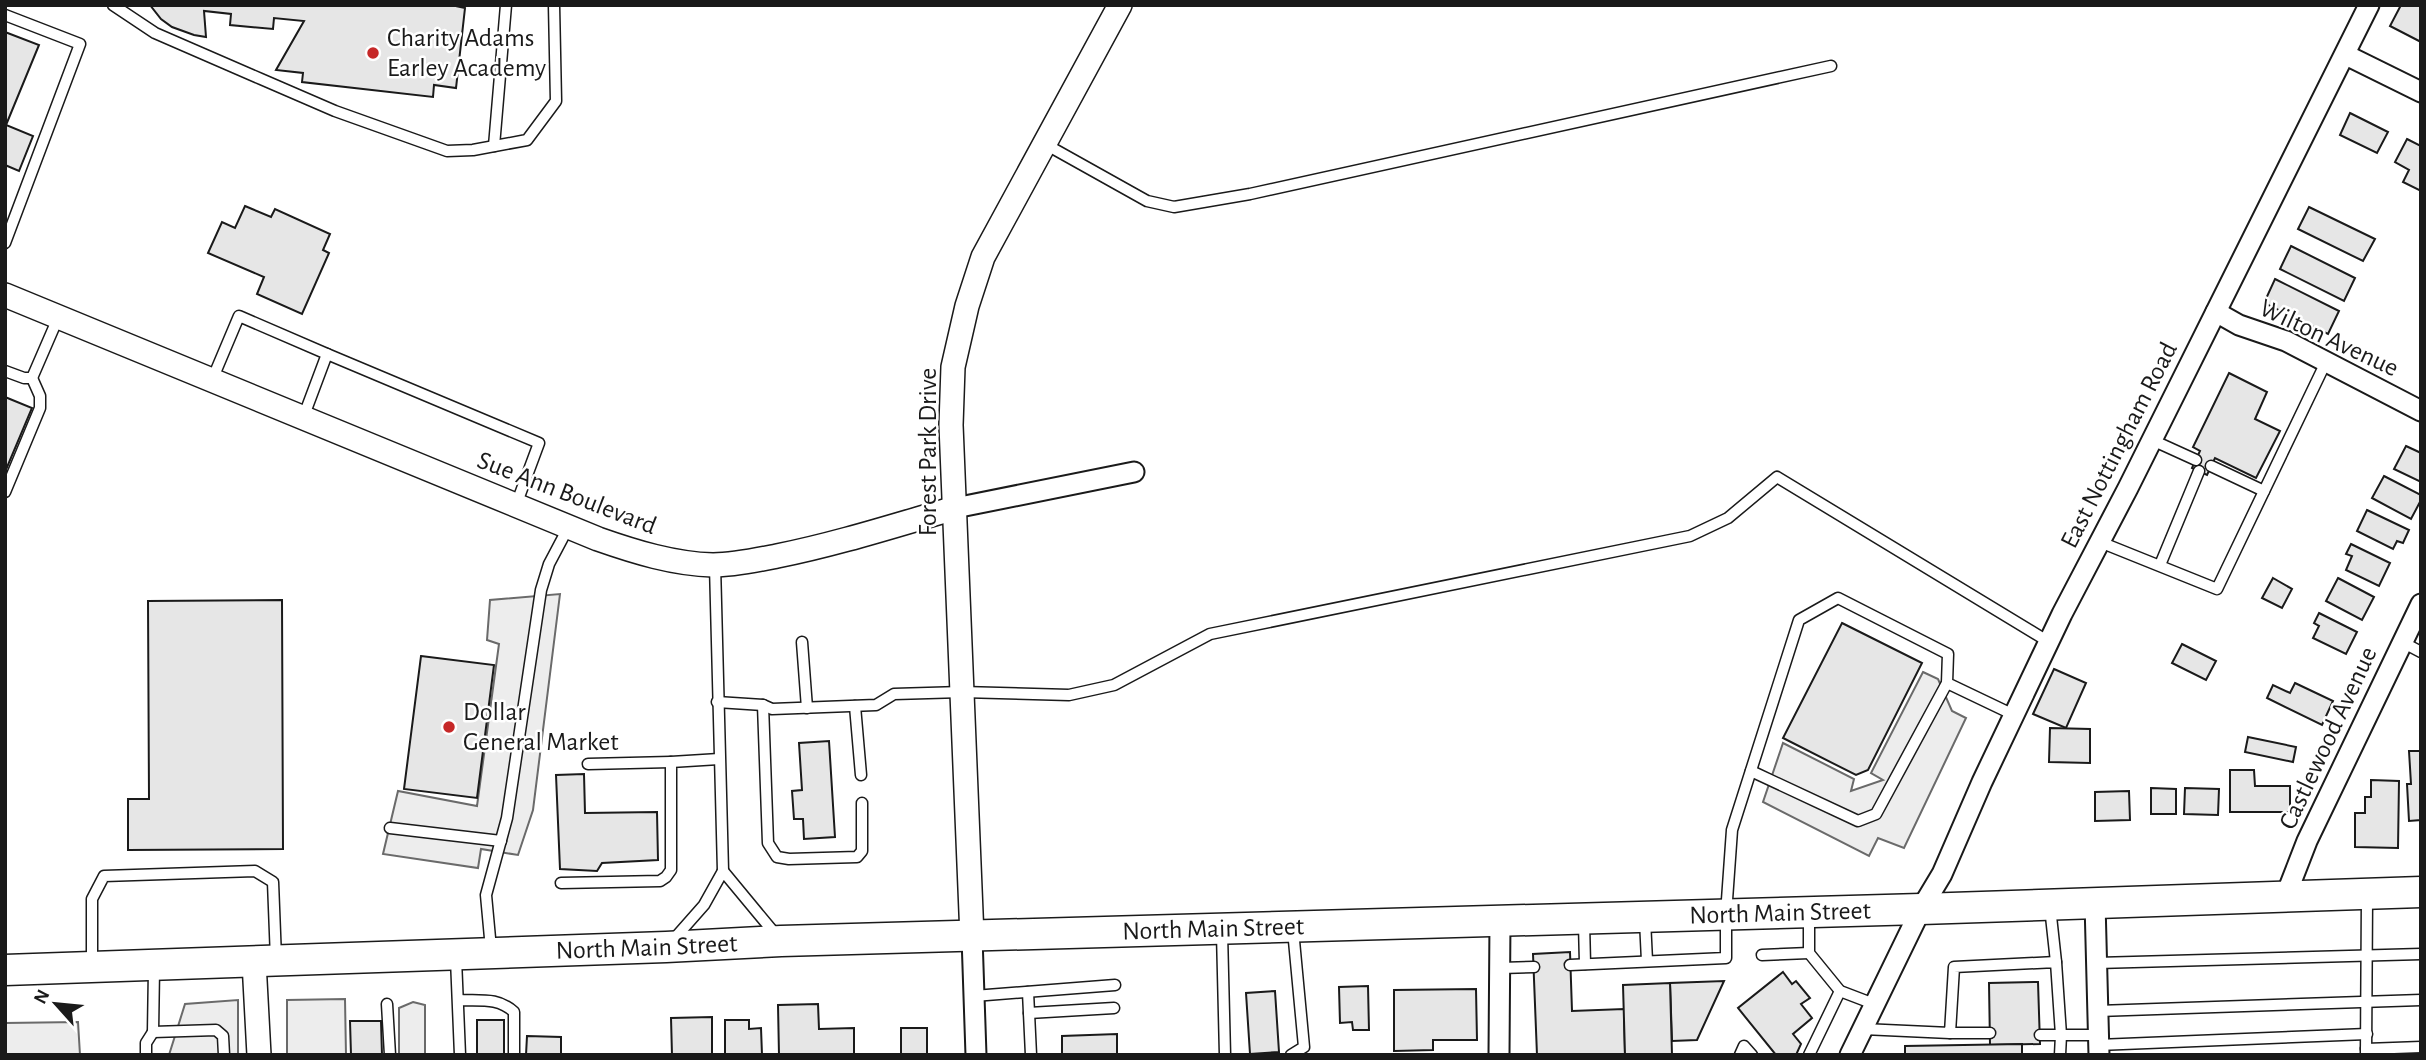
<svg xmlns="http://www.w3.org/2000/svg" width="2426" height="1060" font-family="'Alegreya Sans',sans-serif">
<style>
.parking{fill:#ededed;stroke:#6a6a6a;stroke-width:2}
.building{fill:#e6e6e6;stroke:#1a1a1a;stroke-width:2}
.lines{fill:none;stroke-linecap:round;stroke-linejoin:round}
.service-casing{stroke:#1a1a1a;stroke-width:13}
.minor-casing{stroke:#1a1a1a;stroke-width:23}
.tertiary-casing{stroke:#1a1a1a;stroke-width:26}
.primary-casing{stroke:#1a1a1a;stroke-width:33}
.service{stroke:#fff;stroke-width:10}
.minor{stroke:#fff;stroke-width:19}
.tertiary{stroke:#fff;stroke-width:23}
.primary{stroke:#fff;stroke-width:30}
.poi-dot{fill:#c62828;stroke:#fff;stroke-width:2.5}
.labels{text-anchor:middle;dominant-baseline:central;stroke-width:5;stroke-linejoin:round;paint-order:stroke}
.poi-label{font-size:26px;fill:#1a1a1a;stroke:#fff;text-anchor:start}
.street-label{font-size:26px;fill:#1a1a1a;stroke:#fff}
</style>
<rect width="100%" height="100%" fill="#fff"/>
<g class="parking">
<path d="M560,594L533,810L518,855L481,849L478,868L383,854L398,791L477,806L499,644L487,640L490,600Z"/>
<path d="M1923,672L1938,679L1952,711L1966,718L1904,848L1878,838L1869,856L1763,802L1783,743L1854,779L1851,791L1883,780L1871,773Z"/>
<path d="M345,999L346,1055H287V1000Z"/>
<path d="M238,1000V1055H169L185,1004Z"/>
<path d="M413,1002L425,1005V1055H399V1008Z"/>
<path d="M78,1022L80,1055H5V1023Z"/>
</g>
<g class="building">
<path d="M150,5H451L465,8L456,88L434,85L433,97L302,82L303,73L276,70L304,21L274,18L273,29L230,25L231,14L204,11L206,37L194,35L172,27L161,19Z"/>
<path d="M2401,5H2421V42L2390,26Z"/>
<path d="M5,32L39,45L6,125L33,136L19,171L5,165Z"/>
<path d="M2350,113L2388,132L2377,153L2340,135Z"/>
<path d="M2407,139L2421,146V191L2403,182L2409,170L2395,162Z"/>
<path d="M245,206L271,217L275,209L330,234L323,250L329,253L302,314L257,294L264,277L208,253L222,222L235,228Z"/>
<path d="M2309,207L2375,239L2363,261L2298,229Z"/>
<path d="M2291,246L2355,278L2344,301L2280,269Z"/>
<path d="M2275,279L2339,311L2328,334L2264,303Z"/>
<path d="M2229,373L2267,392L2255,419L2280,431L2256,478L2215,458L2207,475L2192,468L2200,451L2193,447Z"/>
<path d="M5,397L32,408L5,472Z"/>
<path d="M2406,446L2421,453V482L2394,469Z"/>
<path d="M2384,476L2421,495V500L2411,519L2372,498Z"/>
<path d="M2367,510L2409,530L2403,543L2397,541L2393,549L2357,531Z"/>
<path d="M2351,544L2390,563L2379,586L2346,570L2352,556L2346,554Z"/>
<path d="M2273,578L2292,589L2282,608L2262,598Z"/>
<path d="M2338,578L2374,597L2362,620L2326,601Z"/>
<path d="M282,600L283,849L128,850V799H149L148,601Z"/>
<path d="M2319,613L2357,632L2346,654L2313,638L2319,626L2314,623Z"/>
<path d="M1842,623L1922,663L1868,770L1856,775L1783,738Z"/>
<path d="M2182,644L2216,661L2206,680L2172,663Z"/>
<path d="M421,656L494,665L477,798L404,789Z"/>
<path d="M2054,669L2086,683L2066,728L2033,714Z"/>
<path d="M2295,683L2333,701L2322,725L2267,698L2273,685L2290,693Z"/>
<path d="M2050,728L2090,729V763L2049,762Z"/>
<path d="M2248,737L2296,747L2293,762L2245,752Z"/>
<path d="M829,741L835,837L804,839L803,819H794L792,791L802,790L799,743Z"/>
<path d="M2409,751H2421V820L2409,821L2407,784H2411Z"/>
<path d="M2230,770H2254L2255,786H2290V812H2230Z"/>
<path d="M584,774L585,813L657,812L658,860L602,863L597,871L560,869L556,775Z"/>
<path d="M2371,780L2399,781L2398,848L2355,847V813H2365V797H2371Z"/>
<path d="M2151,788L2176,789V814H2151Z"/>
<path d="M2185,788L2219,789L2218,815L2184,814Z"/>
<path d="M2129,791L2130,820L2095,821V792Z"/>
<path d="M1570,952L1572,1011L1624,1009L1625,1055H1537L1533,954Z"/>
<path d="M1783,972L1792,984L1796,981L1810,998L1801,1004L1812,1018L1793,1034L1801,1044L1796,1055H1776L1738,1008Z"/>
<path d="M1724,981L1697,1040L1672,1041L1670,983Z"/>
<path d="M2038,982L2040,1044L1990,1045L1989,983Z"/>
<path d="M1670,983L1672,1055H1625L1623,985Z"/>
<path d="M1368,986L1369,1030H1353L1352,1022L1340,1023L1339,987Z"/>
<path d="M1476,989L1477,1040H1433V1050L1394,1051V990Z"/>
<path d="M1275,991L1279,1052L1250,1054L1246,993Z"/>
<path d="M818,1004L819,1029L854,1028V1055H779L778,1005Z"/>
<path d="M712,1017V1055H672L671,1018Z"/>
<rect x="477" y="1020" width="27" height="35"/>
<path d="M725,1020H749V1029L761,1028L762,1055H725Z"/>
<path d="M350,1021H381L382,1055H351Z"/>
<rect x="901" y="1028" width="26" height="27"/>
<path d="M1117,1034V1055H1062V1036Z"/>
<path d="M527,1036L561,1037V1055H526Z"/>
<path d="M2022,1044V1055H1905V1046Z"/>
</g>
<g class="lines">
<g class="service-casing">
<g id="service">
<path d="M113,5L155,33L261,79L335,111L447,151L473,150L527,140L556,101L554,5"/>
<path d="M5,15L80,44L5,243"/>
<path d="M1045,144L1147,201L1174,207L1250,194L1831,66"/>
<path d="M494,146L506,5"/>
<path d="M327,354L539,443L516,505"/>
<path d="M5,371L24,378H32L58,318"/>
<path d="M212,380L239,316L327,354L303,418"/>
<path d="M2152,440L2196,460"/>
<path d="M2211,466L2264,491"/>
<path d="M5,492L40,408V396L32,378"/>
<path d="M2100,542L2217,589L2326,362"/>
<path d="M715,565L723,871"/>
<path d="M2160,565L2199,471"/>
<path d="M802,642L807,708"/>
<path d="M2402,642L2421,652"/>
<path d="M717,702L763,705L772,709L876,705L894,694L962,692L1069,695L1114,685L1210,634L1690,536L1728,518L1777,477L2049,642"/>
<path d="M763,705L768,843L777,857L789,859L857,857L862,851V803"/>
<path d="M855,706L861,775"/>
<path d="M588,764L671,762"/>
<path d="M1751,771L1858,821L1876,814L1947,683"/>
<path d="M390,828L501,841"/>
<path d="M561,883L660,881L666,877L671,870V762L719,759"/>
<path d="M2050,907L2056,962"/>
<path d="M1809,917V953L1840,991L1874,1004"/>
<path d="M1645,920L1647,961"/>
<path d="M1584,923L1585,964"/>
<path d="M1222,933L1225,1055"/>
<path d="M674,939L704,905L723,871L776,935"/>
<path d="M491,949L486,895L507,818L541,590L549,564L568,528"/>
<path d="M1762,955L1809,953"/>
<path d="M456,959L460,1055"/>
<path d="M92,963V899L104,876L255,871L273,882L276,959"/>
<path d="M2097,963L2421,954"/>
<path d="M1570,965L1726,958V914L1732,830L1799,620L1838,598L1948,654L1947,683L2014,715"/>
<path d="M1501,968L1534,967"/>
<path d="M1028,992L1031,1055"/>
<path d="M974,996L1115,985"/>
<path d="M459,1000C480,1001 498,997 514,1012V1055"/>
<path d="M387,1004L390,1055"/>
<path d="M2098,1011L2421,1000"/>
<path d="M1029,1013L1114,1008"/>
<path d="M1863,1029L1950,1033L1954,967L2056,962L2061,1035H2098"/>
<path d="M153,1032L216,1030L223,1036L224,1055"/>
<path d="M1950,1033H1990"/>
<path d="M2040,1035H2061L2060,1055"/>
<path d="M2098,1045L2367,1034"/>
<path d="M2366,1049L2421,1047"/>
<path d="M146,1055V1043L153,1032L154,969"/>
<path d="M1291,1055L1304,1047L1293,930"/>
<path d="M1740,1055L1744,1046L1752,1055"/>
<path d="M1809,1055L1840,991"/>
<path d="M2366,1055L2367,897"/>
</g>
</g>
<g class="minor-casing">
<g id="minor">
<path d="M2346,55L2421,92"/>
<path d="M2216,312L2239,325L2286,341L2421,411"/>
<path d="M955,508L1134,472"/>
<path d="M2286,895L2307,841L2421,604"/>
<path d="M2095,903L2099,1055"/>
<path d="M972,937L976,1055"/>
<path d="M1499,1055L1500,921"/>
<path d="M1850,1055L1921,909L1942,874L1982,782L2062,614L2128,488L2369,5"/>
</g>
</g>
<g class="tertiary-casing">
<g id="tertiary">
<path d="M5,295L598,539C635,552 674,564 713,565C734,565 757,560 777,556C837,544 896,525 955,508"/>
<path d="M972,937L951,425L953,367L967,306L983,257L1120,5"/>
<path d="M254,962L259,1055"/>
</g>
</g>
<g class="primary-casing">
<g id="primary">
<path id="s1" d="M5,970L666,947L781,941L1921,909L2421,892"/>
</g>
</g>
<use href="#service" class="service"/>
<use href="#minor" class="minor"/>
<use href="#tertiary" class="tertiary"/>
<use href="#primary" class="primary"/>
</g>
<g class="poi-dot">
<circle cx="373" cy="53" r="7"/>
<circle cx="449" cy="727" r="7"/>
</g>
<g class="labels">
<g class="poi-label">
<text x="387" y="38">Charity Adams<tspan x="387" dy="30">Earley Academy</tspan></text>
<text x="463" y="712">Dollar<tspan x="463" dy="30">General Market</tspan></text>
</g>
<g class="street-label">
<text transform="translate(2329 338) rotate(25)">Wilton Avenue</text>
<text transform="translate(2119 445) rotate(-63)">East Nottingham Road</text>
<text transform="translate(928 452) rotate(-90)">Forest Park Drive</text>
<text transform="translate(567 493) rotate(21)">Sue Ann Boulevard</text>
<text transform="translate(2328 738) rotate(-65)">Castlewood Avenue</text>
<text stroke="none"><textPath href="#s1" startOffset="1776">North Main Street</textPath></text>
<text stroke="none"><textPath href="#s1" startOffset="1209">North Main Street</textPath></text>
<text stroke="none"><textPath href="#s1" startOffset="642">North Main Street</textPath></text>
</g>
</g>
<rect width="2426" height="1060" fill="none" stroke="#1a1a1a" stroke-width="14"/>
<g transform="translate(56 1004) rotate(297)" stroke="#ffffff" stroke-width="5" paint-order="stroke">
<path d="M0-5L12 26L0 18L-12 26Z" fill="#1a1a1a"/>
<text y="-10" font-size="19" font-weight="bold" text-anchor="middle" fill="#1a1a1a">N</text>
</g>
</svg>
